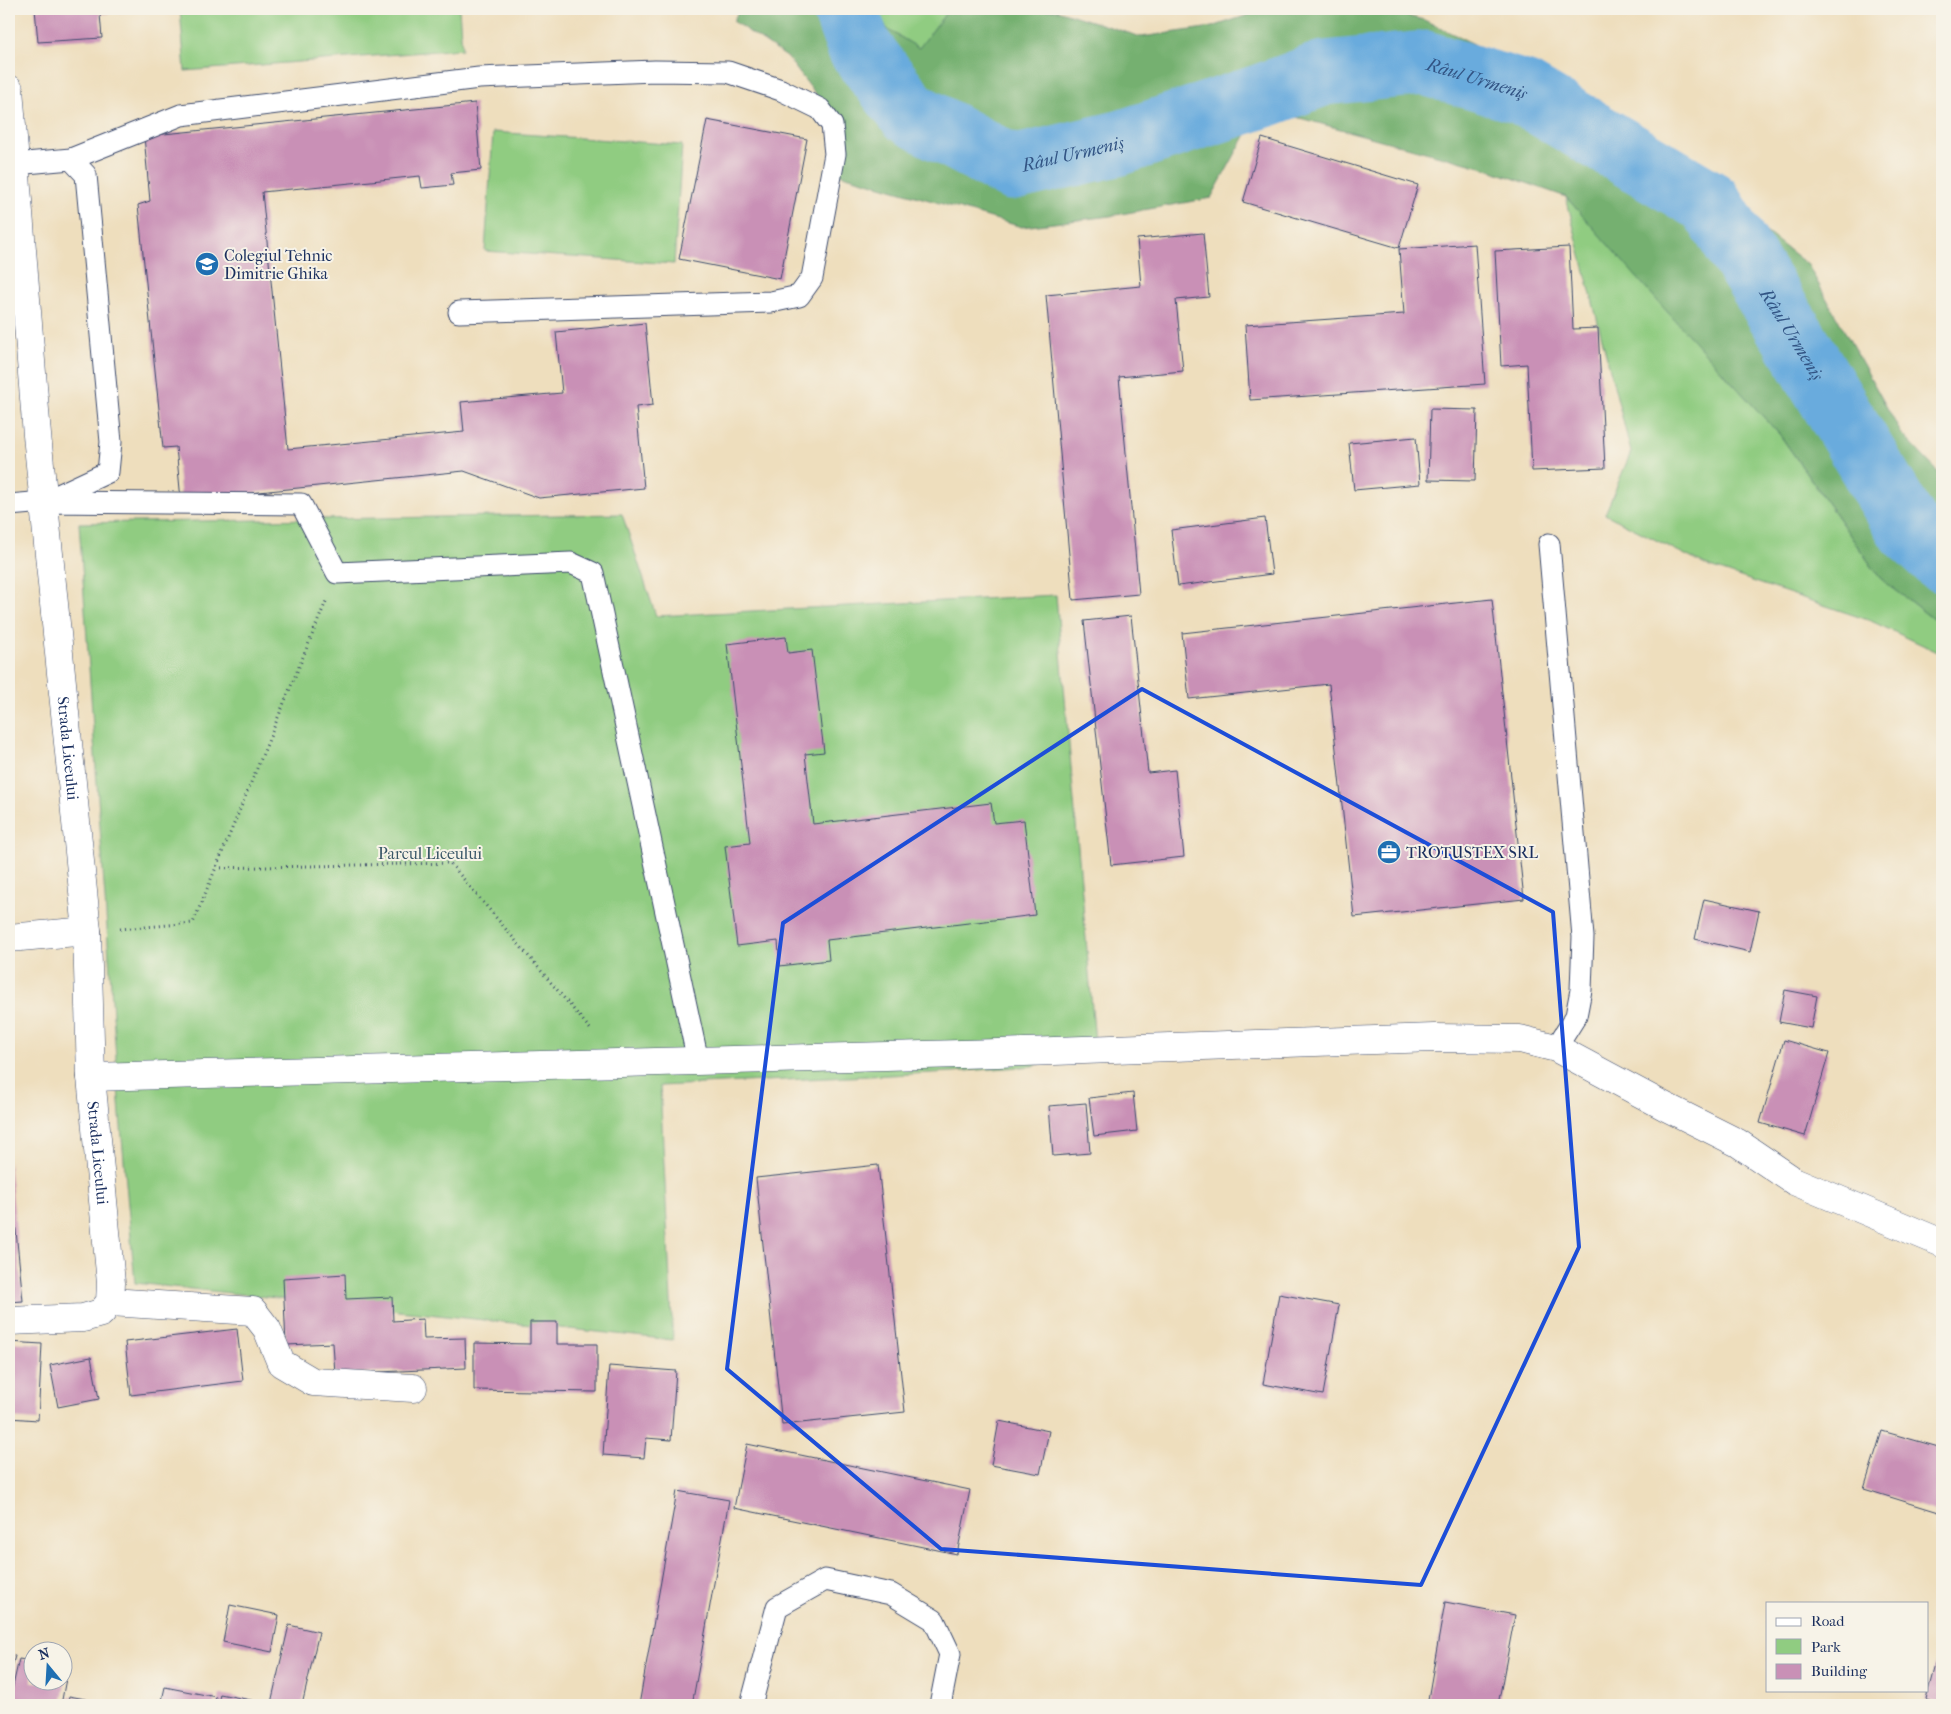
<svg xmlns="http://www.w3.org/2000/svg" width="1951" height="1714" font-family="'IM FELL French Canon',serif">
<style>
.green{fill:#90cc81;stroke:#567e70}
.forest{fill:#74b06f;stroke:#487066}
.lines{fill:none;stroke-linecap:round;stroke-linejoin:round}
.river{stroke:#69abdd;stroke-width:65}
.building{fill:#c990b6}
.lane-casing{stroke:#3b496c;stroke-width:23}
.street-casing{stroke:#3b496c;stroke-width:29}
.path{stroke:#3b496c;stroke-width:3;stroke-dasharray:1 4;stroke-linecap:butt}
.lane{stroke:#fff;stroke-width:21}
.street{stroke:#fff;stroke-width:28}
.marked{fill:none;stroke:#1d4ed8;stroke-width:4;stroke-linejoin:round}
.labels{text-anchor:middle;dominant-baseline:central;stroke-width:4;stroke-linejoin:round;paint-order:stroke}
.poi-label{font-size:16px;fill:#1b2f5e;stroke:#f7f3e8;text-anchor:start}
.street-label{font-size:16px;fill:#1b2f5e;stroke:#f7f3e8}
.park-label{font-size:16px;fill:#385667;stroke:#f7f3e8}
.water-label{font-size:18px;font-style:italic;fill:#325484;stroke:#f7f3e8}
</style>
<rect width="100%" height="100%" fill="#f7f3e8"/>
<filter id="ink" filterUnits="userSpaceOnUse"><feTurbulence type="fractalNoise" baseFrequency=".02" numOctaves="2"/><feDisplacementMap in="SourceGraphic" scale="10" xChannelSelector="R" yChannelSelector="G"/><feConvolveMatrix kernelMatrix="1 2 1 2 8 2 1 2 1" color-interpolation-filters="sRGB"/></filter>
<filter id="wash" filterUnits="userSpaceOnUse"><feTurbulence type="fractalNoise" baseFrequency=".0096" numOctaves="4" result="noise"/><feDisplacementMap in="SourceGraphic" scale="20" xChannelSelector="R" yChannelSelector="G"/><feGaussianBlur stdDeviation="1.12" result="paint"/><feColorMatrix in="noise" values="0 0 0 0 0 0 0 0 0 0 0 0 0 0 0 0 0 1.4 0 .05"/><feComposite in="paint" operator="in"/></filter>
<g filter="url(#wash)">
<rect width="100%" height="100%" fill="#eedebd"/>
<g class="green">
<path d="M180,9H459L462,49L185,71Z"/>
<path d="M877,9H949L919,49L887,29Z"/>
<path d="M493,132L682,145L674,264L485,251Z"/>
<path d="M1566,197L1780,435L1880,578L1942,626V654L1871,621L1705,565L1605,514L1631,452Z"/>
<path d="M622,514L656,616L1056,595L1095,1042L1033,1066L952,1072L660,1086L673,1340L135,1283L120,1116L79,523Z"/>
</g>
<path class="forest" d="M740,9H877L887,29L919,48L949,9L1057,10L1141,37L1212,27L1266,9H1377L1424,20L1611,110L1808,265L1901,433L1942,476V626L1880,578L1780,435L1662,306L1566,197L1484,168L1296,117L1249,129L1211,198L1110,216L1022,227L836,173L838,123L787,57L733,21Z"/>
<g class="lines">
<path class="river" id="s1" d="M845,9L859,47L910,113L1013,168L1120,143L1265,95L1324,73L1425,63L1524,93L1710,203L1800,347L1908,528L1942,560"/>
</g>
<g id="blocks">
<g class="building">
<path d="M35,9H138L139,11L100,14L102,38L38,42Z"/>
<path d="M475,103L481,170L451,173L453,185L422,188L420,176L262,192L288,449L464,432L461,402L562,393L556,332L645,323L653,405L636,407L644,488L539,498L464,471L181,500L176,447L163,448L138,205L150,201L144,136Z"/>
<path d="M707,120L807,139L780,279L679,259Z"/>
<path d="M1262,138L1418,185L1399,248L1243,202Z"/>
<path d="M1203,233L1209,297L1176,300L1183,371L1119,377L1139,594L1073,600L1046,295L1141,286L1137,239Z"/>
<path d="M1475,244L1485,384L1250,400L1245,325L1404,314L1399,249Z"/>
<path d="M1569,247L1573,329L1598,328L1605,468L1532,471L1527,364L1501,366L1495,251Z"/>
<path d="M1430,409L1477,410L1475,481L1428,480Z"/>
<path d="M1416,437L1420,484L1354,490L1349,443Z"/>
<path d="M1265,518L1272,574L1178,586L1171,530Z"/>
<path d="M1492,599L1524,899L1354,917L1329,684L1189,699L1182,633Z"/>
<path d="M1131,616L1148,773L1175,770L1184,857L1111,865L1084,621Z"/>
<path d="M786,637L788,653L812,650L824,752L805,754L813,824L991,803L994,823L1024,820L1035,915L827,940L829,960L780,966L778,941L737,946L725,846L750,843L727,644Z"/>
<path d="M1704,899L1759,911L1750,952L1695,939Z"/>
<path d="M1785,990L1817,996L1811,1028L1779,1022Z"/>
<path d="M1784,1040L1829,1053L1805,1136L1760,1123Z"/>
<path d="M1133,1093L1137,1131L1094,1136L1089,1098Z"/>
<path d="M1086,1103L1090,1153L1053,1156L1049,1106Z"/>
<path d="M9,1161L23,1301L9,1302Z"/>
<path d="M878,1165L905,1412L782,1425L756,1178Z"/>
<path d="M345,1274L346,1299L392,1297L393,1321L423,1319L424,1339L465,1338L466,1368L335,1374L333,1343L286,1345L283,1278Z"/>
<path d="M1279,1294L1339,1305L1323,1395L1263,1384Z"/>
<path d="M530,1322H557V1344H597V1392L474,1390V1343L530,1344Z"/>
<path d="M237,1329L243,1381L131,1395L125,1342Z"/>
<path d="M9,1342L42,1344L38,1420L9,1418Z"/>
<path d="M91,1357L99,1399L58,1407L50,1365Z"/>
<path d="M609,1366L676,1371L671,1440L646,1438L644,1458L603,1455Z"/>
<path d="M999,1421L1049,1431L1040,1474L991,1465Z"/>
<path d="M1882,1431L1942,1448V1513L1864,1489Z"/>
<path d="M747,1444L970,1490L957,1554L734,1508Z"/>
<path d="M677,1491L729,1500L692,1705H639Z"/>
<path d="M1445,1602L1515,1615L1498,1705H1427Z"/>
<path d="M230,1605L279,1615L272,1652L223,1642Z"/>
<path d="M289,1625L319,1632L302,1705H282L271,1703Z"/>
<path d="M1941,1642H1942V1704L1926,1699Z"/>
<path d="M9,1654L15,1656L9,1678Z"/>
<path d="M19,1659L32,1661V1682H62V1667L68,1668L61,1705L9,1704Z"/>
<path d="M165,1687L216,1697L214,1705H161Z"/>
<path d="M220,1694L271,1704V1705H218Z"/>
<path d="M69,1696L112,1704L111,1705H67Z"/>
</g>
</g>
</g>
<g filter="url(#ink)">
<use href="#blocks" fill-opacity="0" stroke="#3b496c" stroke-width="1"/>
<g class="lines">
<g class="lane-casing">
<g id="lane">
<path d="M15,164L71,159L181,115L479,78L655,71L728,72L781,90L820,109L832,125L835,154L812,278L799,296L771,302L459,312"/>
<path d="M48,500L108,472L111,442L86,175L71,159"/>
<path d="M9,505L44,502L301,504L337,573L571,563L593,573L698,1061"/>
<path d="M1549,544L1583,937L1581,990L1576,1016L1556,1048"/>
<path d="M751,1705L777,1607L825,1580L891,1594L934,1620L950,1654L940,1705"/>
</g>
</g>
<g class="street-casing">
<g id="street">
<path id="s2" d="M9,89L37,435L87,931L91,1077L111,1283L110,1302L101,1313L83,1318L9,1321"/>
<path d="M9,938L87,931"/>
<path d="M91,1077L998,1053L1434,1038L1520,1039L1556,1048L1666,1107L1738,1143L1794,1181L1942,1243"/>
<path d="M110,1302L253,1311L267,1329L281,1363L313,1382L413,1388"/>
</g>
</g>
<g class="path">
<path d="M216,868L450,863L591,1030"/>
<path d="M120,929L193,923L327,599"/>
</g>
<use href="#lane" class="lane"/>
<use href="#street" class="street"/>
</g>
</g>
<path class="marked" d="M1142,689L1553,912L1579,1247L1421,1585L941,1549L727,1369L783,923Z"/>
<defs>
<g id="university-disc" transform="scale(1.25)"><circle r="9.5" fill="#1f6fb2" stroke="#f7f3e8"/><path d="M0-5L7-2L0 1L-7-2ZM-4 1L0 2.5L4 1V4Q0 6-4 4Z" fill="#fff"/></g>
<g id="office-disc" transform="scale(1.25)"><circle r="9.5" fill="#1f6fb2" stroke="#f7f3e8"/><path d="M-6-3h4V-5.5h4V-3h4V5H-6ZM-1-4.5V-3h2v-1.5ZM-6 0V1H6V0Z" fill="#fff"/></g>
</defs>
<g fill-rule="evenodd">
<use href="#university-disc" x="207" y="264"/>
<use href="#office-disc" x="1389" y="852"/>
</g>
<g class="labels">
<g class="poi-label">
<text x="224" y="255">Colegiul Tehnic<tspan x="224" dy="18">Dimitrie Ghika</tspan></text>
<text x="1406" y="852">TROTUSTEX SRL</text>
</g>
<g class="street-label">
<text stroke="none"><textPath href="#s2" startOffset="662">Strada Liceului</textPath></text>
<text stroke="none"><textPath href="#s2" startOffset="1068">Strada Liceului</textPath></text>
</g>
<g class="park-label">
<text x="430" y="853">Parcul Liceului</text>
</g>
<g class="water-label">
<text stroke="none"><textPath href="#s1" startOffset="722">Râul Urmeniș</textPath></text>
<text stroke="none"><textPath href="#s1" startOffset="302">Râul Urmeniș</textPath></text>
<text stroke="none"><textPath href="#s1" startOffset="1142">Râul Urmeniș</textPath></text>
</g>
</g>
<rect width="1951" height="1714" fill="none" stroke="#f7f3e8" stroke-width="30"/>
<rect x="1766" y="1602" width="162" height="90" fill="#f7f3e8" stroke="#9fa5b1"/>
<rect x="1776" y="1618" width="25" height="8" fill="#ffffff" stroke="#9fa5b1"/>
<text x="1811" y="1626" font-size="15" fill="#1b2f5e">Road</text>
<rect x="1776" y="1639" width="25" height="15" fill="#90cc81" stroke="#9fa5b1"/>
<text x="1811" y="1652" font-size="15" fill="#1b2f5e">Park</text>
<rect x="1776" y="1664" width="25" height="15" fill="#c990b6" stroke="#9fa5b1"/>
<text x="1811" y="1676" font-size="15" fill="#1b2f5e">Building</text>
<g transform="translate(48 1666) rotate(342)"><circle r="24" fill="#f7f3e8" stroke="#9fa5b1"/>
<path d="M0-4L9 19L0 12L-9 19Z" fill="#1f6fb2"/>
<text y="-8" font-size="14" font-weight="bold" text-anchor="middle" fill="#1b2f5e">N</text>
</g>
</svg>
